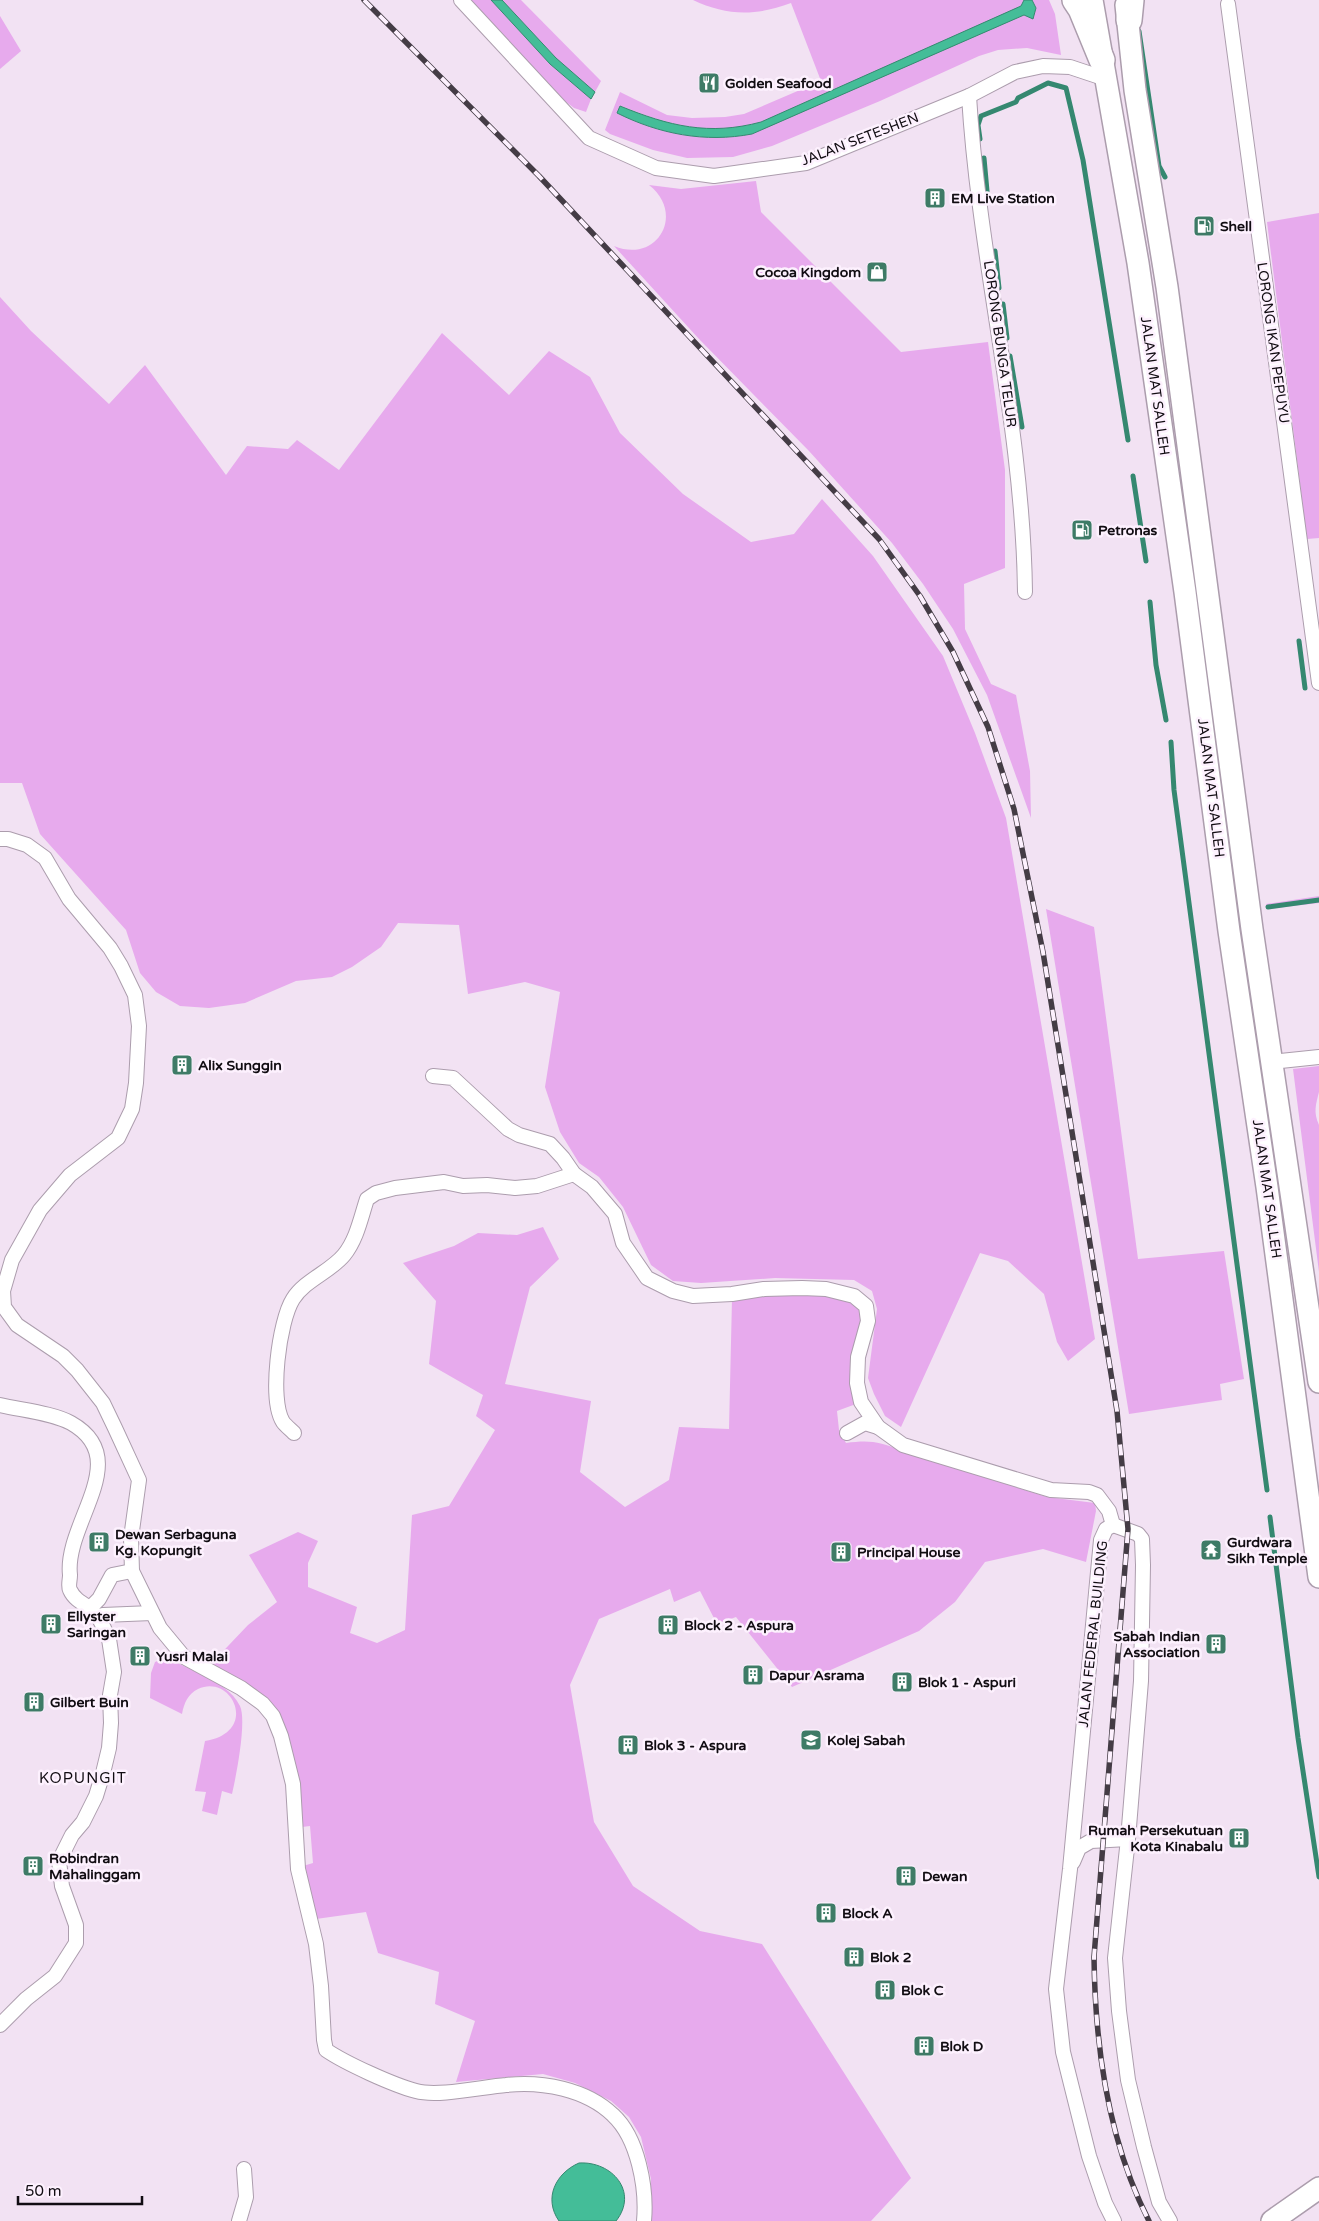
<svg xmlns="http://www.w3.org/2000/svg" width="1319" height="2221" font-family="'Varela Round',sans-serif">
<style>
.green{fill:#e7aaed}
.water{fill:#44bd98;stroke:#358870}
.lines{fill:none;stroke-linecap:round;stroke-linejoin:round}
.stream{stroke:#358870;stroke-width:5}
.street-casing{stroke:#ac9dad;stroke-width:16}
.primary-casing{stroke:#ac9dad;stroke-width:24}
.highway-casing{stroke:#ac9dad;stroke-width:28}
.street{stroke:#fff;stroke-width:14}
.primary{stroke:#fff;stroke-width:21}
.highway{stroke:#fff;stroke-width:25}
.rail-casing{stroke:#443c45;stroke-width:5.5}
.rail{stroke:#fdf1fe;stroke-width:4;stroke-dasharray:11;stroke-linecap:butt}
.labels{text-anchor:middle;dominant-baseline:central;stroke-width:5;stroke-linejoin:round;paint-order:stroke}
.poi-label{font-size:14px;font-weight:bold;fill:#110c12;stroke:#fdf1fe;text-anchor:start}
.street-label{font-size:14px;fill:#110c12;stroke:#fdf1fe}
.neighbourhood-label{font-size:15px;letter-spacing:1px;fill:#110c12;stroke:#fdf1fe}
</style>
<rect width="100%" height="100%" fill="#f2e2f3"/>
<g class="green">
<path d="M470,0H491L550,64L591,99L586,112L574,108L565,101Z"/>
<path d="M502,0H521L601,81L595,92L556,58Z"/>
<path d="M693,0H1024L1022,6L761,122C709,136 670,126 621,106L617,113C659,134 705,142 752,134L1024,15L1033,18L1036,8L1032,0H1049L1055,14L1061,55L1027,48L998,50L979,56L880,101L772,146L733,157L687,158L653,150L610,134L605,130L620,92L667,115L692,118L725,117L744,114L821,81L791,3C757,16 726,16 693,0Z"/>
<path d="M0,16L21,51L0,69Z"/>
<path d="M756,181L761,212L901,352L988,342L1005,470V568L964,584L965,629L991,684L1016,695L1030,771L1031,818L987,695L953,629L923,584L892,543L809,451L699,339L614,246C657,264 686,214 649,185L681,189Z"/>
<path d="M1319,213V538L1307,539L1267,222Z"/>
<path d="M0,297L31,331L109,404L145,365L226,475L247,446L288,449L297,440L339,470L442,333L509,395L549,351L590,377L620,433L683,494L751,542L794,534L822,499L873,556L943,656L975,733L1006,818L1095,1339L1068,1361L1057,1342L1044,1294L1008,1261L980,1253L901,1427L885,1416L874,1394L868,1378L877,1309L872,1291L854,1280L775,1278L701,1283L673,1281L651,1265L623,1207L599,1177L579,1163L560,1132L545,1087L560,992L525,982L468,994L459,925L398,923L381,947L352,967L332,977L296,981L245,1003L209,1008L180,1006L156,992L140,973L126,930L40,834L22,783H0Z"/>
<path d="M1319,896V903L1267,909L1266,904Z"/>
<path d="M1046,909L1094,927L1138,1259L1224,1251L1244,1379L1220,1384L1222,1400L1129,1414Z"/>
<path d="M1319,1066C1319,1074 1319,1084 1319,1092C1316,1104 1313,1112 1319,1125V1272L1293,1069Z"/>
<path d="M543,1227L559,1259L530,1287L505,1384L591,1401L580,1472L625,1507L669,1480L679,1427L729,1429L732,1299C755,1296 848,1286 861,1309C863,1311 863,1317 864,1320L856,1404L837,1411L839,1430L846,1443C868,1440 880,1441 901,1451L1047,1497L1095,1503L1096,1511L1086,1562L1043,1549L985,1562L955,1602L919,1631L792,1687L736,1617L717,1624L700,1591L674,1602L670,1589L599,1619L570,1685L594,1822L633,1886L700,1931L762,1944L911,2178L871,2221H650L651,2179L641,2137L629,2117L611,2101L575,2083L543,2074L456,2082L475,2021L435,2004L439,1972L378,1953L366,1912L316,1919L303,1866L313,1863L310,1826L302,1827L277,1714L209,1666L248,1625L277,1602L249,1555L298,1532L318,1541L308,1563V1587L357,1607L350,1633L377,1643L405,1630L412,1515L449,1506L495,1430L476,1416L483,1395L429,1364L436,1301L403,1263L454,1246L478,1233L517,1235Z"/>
<path d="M162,1659C177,1661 189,1669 202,1675C216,1682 233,1691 240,1706C247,1721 236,1777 232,1794L222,1791L217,1815L202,1811L206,1792L195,1791L205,1741C260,1732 232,1673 198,1689C188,1694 184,1703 182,1714L150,1698L151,1673L155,1662Z"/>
</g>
<g class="water">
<path d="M491,0H502L556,58L595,92L591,99L550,64Z"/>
<path d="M1024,0H1032L1036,8L1033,19L1024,15L752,134C705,143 659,134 617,113L620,106C669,126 709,136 761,122L1021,6Z"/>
<path d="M579,2163C612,2161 639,2192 616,2221H559C543,2198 556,2173 579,2163Z"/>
</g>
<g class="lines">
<g class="stream">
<path d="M1139,31L1159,166L1165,177"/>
<path d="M980,139L978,125L981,116L1016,102L1018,98L1048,83L1066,88L1083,160L1128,440"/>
<path d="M984,158L987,191"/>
<path d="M995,251L999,288"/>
<path d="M1003,304L1007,338"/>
<path d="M1010,356L1022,427"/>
<path d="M1133,476L1146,561"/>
<path d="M1150,602L1156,665L1166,720"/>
<path d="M1299,641L1305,688"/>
<path d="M1171,742L1174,790L1267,1490"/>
<path d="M1268,907L1319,900"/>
<path d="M1270,1517L1298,1738L1319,1877"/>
</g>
<g class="street-casing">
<g id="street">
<path d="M461,0L589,138L656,168L714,176L806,163L969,96L1015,72L1043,66L1070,67L1106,79"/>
<path d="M1228,4L1319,683"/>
<path d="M969,96C979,262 1023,425 1025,592"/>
<path d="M0,839H8L27,845L45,858L69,899L110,948L121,966L135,995L139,1026L136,1083L132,1109L118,1138L70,1175L40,1210L12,1260L3,1291L4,1307L17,1325L63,1356L77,1370L103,1403L115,1428L139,1480L131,1538L132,1571L160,1628L184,1657L241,1688L263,1704L273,1716L281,1736L293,1784L298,1869L316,1944L321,1986L324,2040L326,2050C345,2063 393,2085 416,2091C438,2097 482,2087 506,2085C542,2081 586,2089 613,2115C638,2138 647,2188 644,2221"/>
<path d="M1271,1062L1319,1057"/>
<path d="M433,1076L453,1078L508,1129L519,1135L550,1144L563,1158L574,1174L592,1187L615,1214L623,1243L647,1278L673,1291L693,1296L732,1294L764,1289L802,1288L826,1289L854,1296L866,1306L868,1321L858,1357L857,1383L861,1402L878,1427L903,1445L1051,1490L1089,1492L1097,1495L1109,1511L1113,1525"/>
<path d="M0,1405C21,1410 53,1413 71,1423C135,1459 64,1523 70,1575C70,1580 68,1586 70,1590C74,1599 82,1603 90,1608"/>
<path d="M294,1433C290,1429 286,1426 283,1422C269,1400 279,1321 293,1299C305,1280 330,1272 344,1255C357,1239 361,1217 367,1199L376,1193L395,1188L444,1182L463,1186L487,1185L515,1188L537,1186L574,1174"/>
<path d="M847,1433L865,1423L878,1427"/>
<path d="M1113,1525L1138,1534L1142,1539L1143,1565L1141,1681L1128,1839L1115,1958L1119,2011L1128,2080L1144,2147L1159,2202L1170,2221"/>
<path d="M1113,1525L1106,1529L1101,1540L1070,1869L1056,1989L1063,2052L1089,2156L1105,2203L1114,2221"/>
<path d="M100,1620L103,1615L152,1613"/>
<path d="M1073,1862L1079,1848L1091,1841L1128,1839"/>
<path d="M0,2025L26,1999L55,1976L76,1943V1925L62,1886L59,1861L72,1835L83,1822L96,1796L103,1773L109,1748L111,1723L110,1695L114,1672L109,1639L100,1620L90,1608L99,1599L112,1575L132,1571"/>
<path d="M239,2221L246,2197L244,2169"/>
</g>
</g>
<g class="primary-casing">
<g id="primary">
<path d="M1092,0L1138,263L1185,592L1229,931L1267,1187L1319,1577"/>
<path d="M1126,5L1135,90L1167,287L1252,929L1319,1382"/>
<path d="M1272,2221L1319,2188"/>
</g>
</g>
<g class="highway-casing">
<g id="highway">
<path d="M1075,0L1081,9L1102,60"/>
<path d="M1129,20L1131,0"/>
</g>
</g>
<use href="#street" class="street"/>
<use href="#primary" class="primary"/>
<use href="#highway" class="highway"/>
<g class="rail-casing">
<path id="rail" d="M364,0L539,176L879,539L920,596L953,652L988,727L1014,809L1043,952L1117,1411L1128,1529L1094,1957C1095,2046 1108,2141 1149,2221"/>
</g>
<use href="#rail" class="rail"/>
</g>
<defs>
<g id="restaurant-square" transform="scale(1.125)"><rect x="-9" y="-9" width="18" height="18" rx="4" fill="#3e7b66" stroke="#fdf1fe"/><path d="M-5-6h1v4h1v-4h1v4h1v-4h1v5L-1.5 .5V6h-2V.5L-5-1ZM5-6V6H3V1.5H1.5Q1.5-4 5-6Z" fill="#fff"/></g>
<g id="building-square" transform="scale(1.125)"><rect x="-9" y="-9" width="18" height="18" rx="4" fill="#3e7b66" stroke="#fdf1fe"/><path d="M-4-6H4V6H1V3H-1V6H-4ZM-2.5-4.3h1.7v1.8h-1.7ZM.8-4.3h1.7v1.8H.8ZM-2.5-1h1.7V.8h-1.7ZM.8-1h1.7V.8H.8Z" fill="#fff"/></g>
<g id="fuel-square" transform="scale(1.125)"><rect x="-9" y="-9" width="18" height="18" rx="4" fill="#3e7b66" stroke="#fdf1fe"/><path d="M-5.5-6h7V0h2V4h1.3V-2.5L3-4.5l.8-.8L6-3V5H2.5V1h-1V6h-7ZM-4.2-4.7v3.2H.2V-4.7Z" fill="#fff"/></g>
<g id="shop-square" transform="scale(1.125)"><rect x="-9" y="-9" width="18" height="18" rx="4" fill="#3e7b66" stroke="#fdf1fe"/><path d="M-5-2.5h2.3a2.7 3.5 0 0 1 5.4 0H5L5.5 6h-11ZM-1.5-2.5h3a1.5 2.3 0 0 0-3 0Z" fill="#fff"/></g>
<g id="temple-square" transform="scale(1.125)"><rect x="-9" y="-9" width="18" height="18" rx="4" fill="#3e7b66" stroke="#fdf1fe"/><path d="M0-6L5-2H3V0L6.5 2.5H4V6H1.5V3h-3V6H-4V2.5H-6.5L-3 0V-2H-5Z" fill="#fff"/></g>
<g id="university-square" transform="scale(1.125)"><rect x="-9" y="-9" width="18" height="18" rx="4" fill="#3e7b66" stroke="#fdf1fe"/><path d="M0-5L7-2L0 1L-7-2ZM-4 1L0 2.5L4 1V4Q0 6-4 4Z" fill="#fff"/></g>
</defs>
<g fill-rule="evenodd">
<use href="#restaurant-square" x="709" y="83"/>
<use href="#building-square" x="935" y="198"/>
<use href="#fuel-square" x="1204" y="226"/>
<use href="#shop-square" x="877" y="272"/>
<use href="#fuel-square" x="1082" y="530"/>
<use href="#building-square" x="182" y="1065"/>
<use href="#building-square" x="99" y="1542"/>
<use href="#temple-square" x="1211" y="1550"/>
<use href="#building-square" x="841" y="1552"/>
<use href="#building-square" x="51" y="1624"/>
<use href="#building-square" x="668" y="1625"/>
<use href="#building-square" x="1216" y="1644"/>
<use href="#building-square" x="140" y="1656"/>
<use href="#building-square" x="753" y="1675"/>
<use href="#building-square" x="902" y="1682"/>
<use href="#building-square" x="34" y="1702"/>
<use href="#university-square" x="811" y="1740"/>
<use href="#building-square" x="628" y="1745"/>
<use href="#building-square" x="1239" y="1838"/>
<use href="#building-square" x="33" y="1866"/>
<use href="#building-square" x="906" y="1876"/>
<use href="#building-square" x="826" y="1913"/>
<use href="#building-square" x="854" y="1957"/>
<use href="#building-square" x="885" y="1990"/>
<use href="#building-square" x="924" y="2046"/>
</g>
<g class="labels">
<g class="poi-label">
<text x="725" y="83">Golden Seafood</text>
<text x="951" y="198">EM Live Station</text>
<text x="1220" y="226">Shell</text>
<text x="861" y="272" text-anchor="end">Cocoa Kingdom</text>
<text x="1098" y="530">Petronas</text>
<text x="198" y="1065">Alix Sunggin</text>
<text x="115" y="1534">Dewan Serbaguna<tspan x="115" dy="16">Kg. Kopungit</tspan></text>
<text x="1227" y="1542">Gurdwara<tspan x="1227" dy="16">Sikh Temple</tspan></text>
<text x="857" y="1552">Principal House</text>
<text x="67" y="1616">Ellyster<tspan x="67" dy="16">Saringan</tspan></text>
<text x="684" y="1625">Block 2 - Aspura</text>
<text x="1200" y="1636" text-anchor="end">Sabah Indian<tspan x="1200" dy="16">Association</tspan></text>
<text x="156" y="1656">Yusri Malai</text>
<text x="769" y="1675">Dapur Asrama</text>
<text x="918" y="1682">Blok 1 - Aspuri</text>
<text x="50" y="1702">Gilbert Buin</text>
<text x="827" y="1740">Kolej Sabah</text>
<text x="644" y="1745">Blok 3 - Aspura</text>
<text x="1223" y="1830" text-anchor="end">Rumah Persekutuan<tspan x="1223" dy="16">Kota Kinabalu</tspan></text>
<text x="49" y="1858">Robindran<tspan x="49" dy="16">Mahalinggam</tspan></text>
<text x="922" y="1876">Dewan</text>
<text x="842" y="1913">Block A</text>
<text x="870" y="1957">Blok 2</text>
<text x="901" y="1990">Blok C</text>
<text x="940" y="2046">Blok D</text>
</g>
<g class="street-label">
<text transform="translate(860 139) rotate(-21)">JALAN SETESHEN</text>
<text transform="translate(1273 343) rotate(82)">LORONG IKAN PEPUYU</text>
<text transform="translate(1000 344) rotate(82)">LORONG BUNGA TELUR</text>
<text transform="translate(1155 386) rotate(82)">JALAN MAT SALLEH</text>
<text transform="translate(1211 788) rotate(83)">JALAN MAT SALLEH</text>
<text transform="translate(1267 1189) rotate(82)">JALAN MAT SALLEH</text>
<text transform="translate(1093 1634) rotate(-84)">JALAN FEDERAL BUILDING</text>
</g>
<g class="neighbourhood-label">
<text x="83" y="1778">KOPUNGIT</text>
</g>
</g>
<path d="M18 2196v8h124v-8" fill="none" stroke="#110c12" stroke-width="2.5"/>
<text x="25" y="2196" font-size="15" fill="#110c12" stroke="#fdf1fe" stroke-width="4" paint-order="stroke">50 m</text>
</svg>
